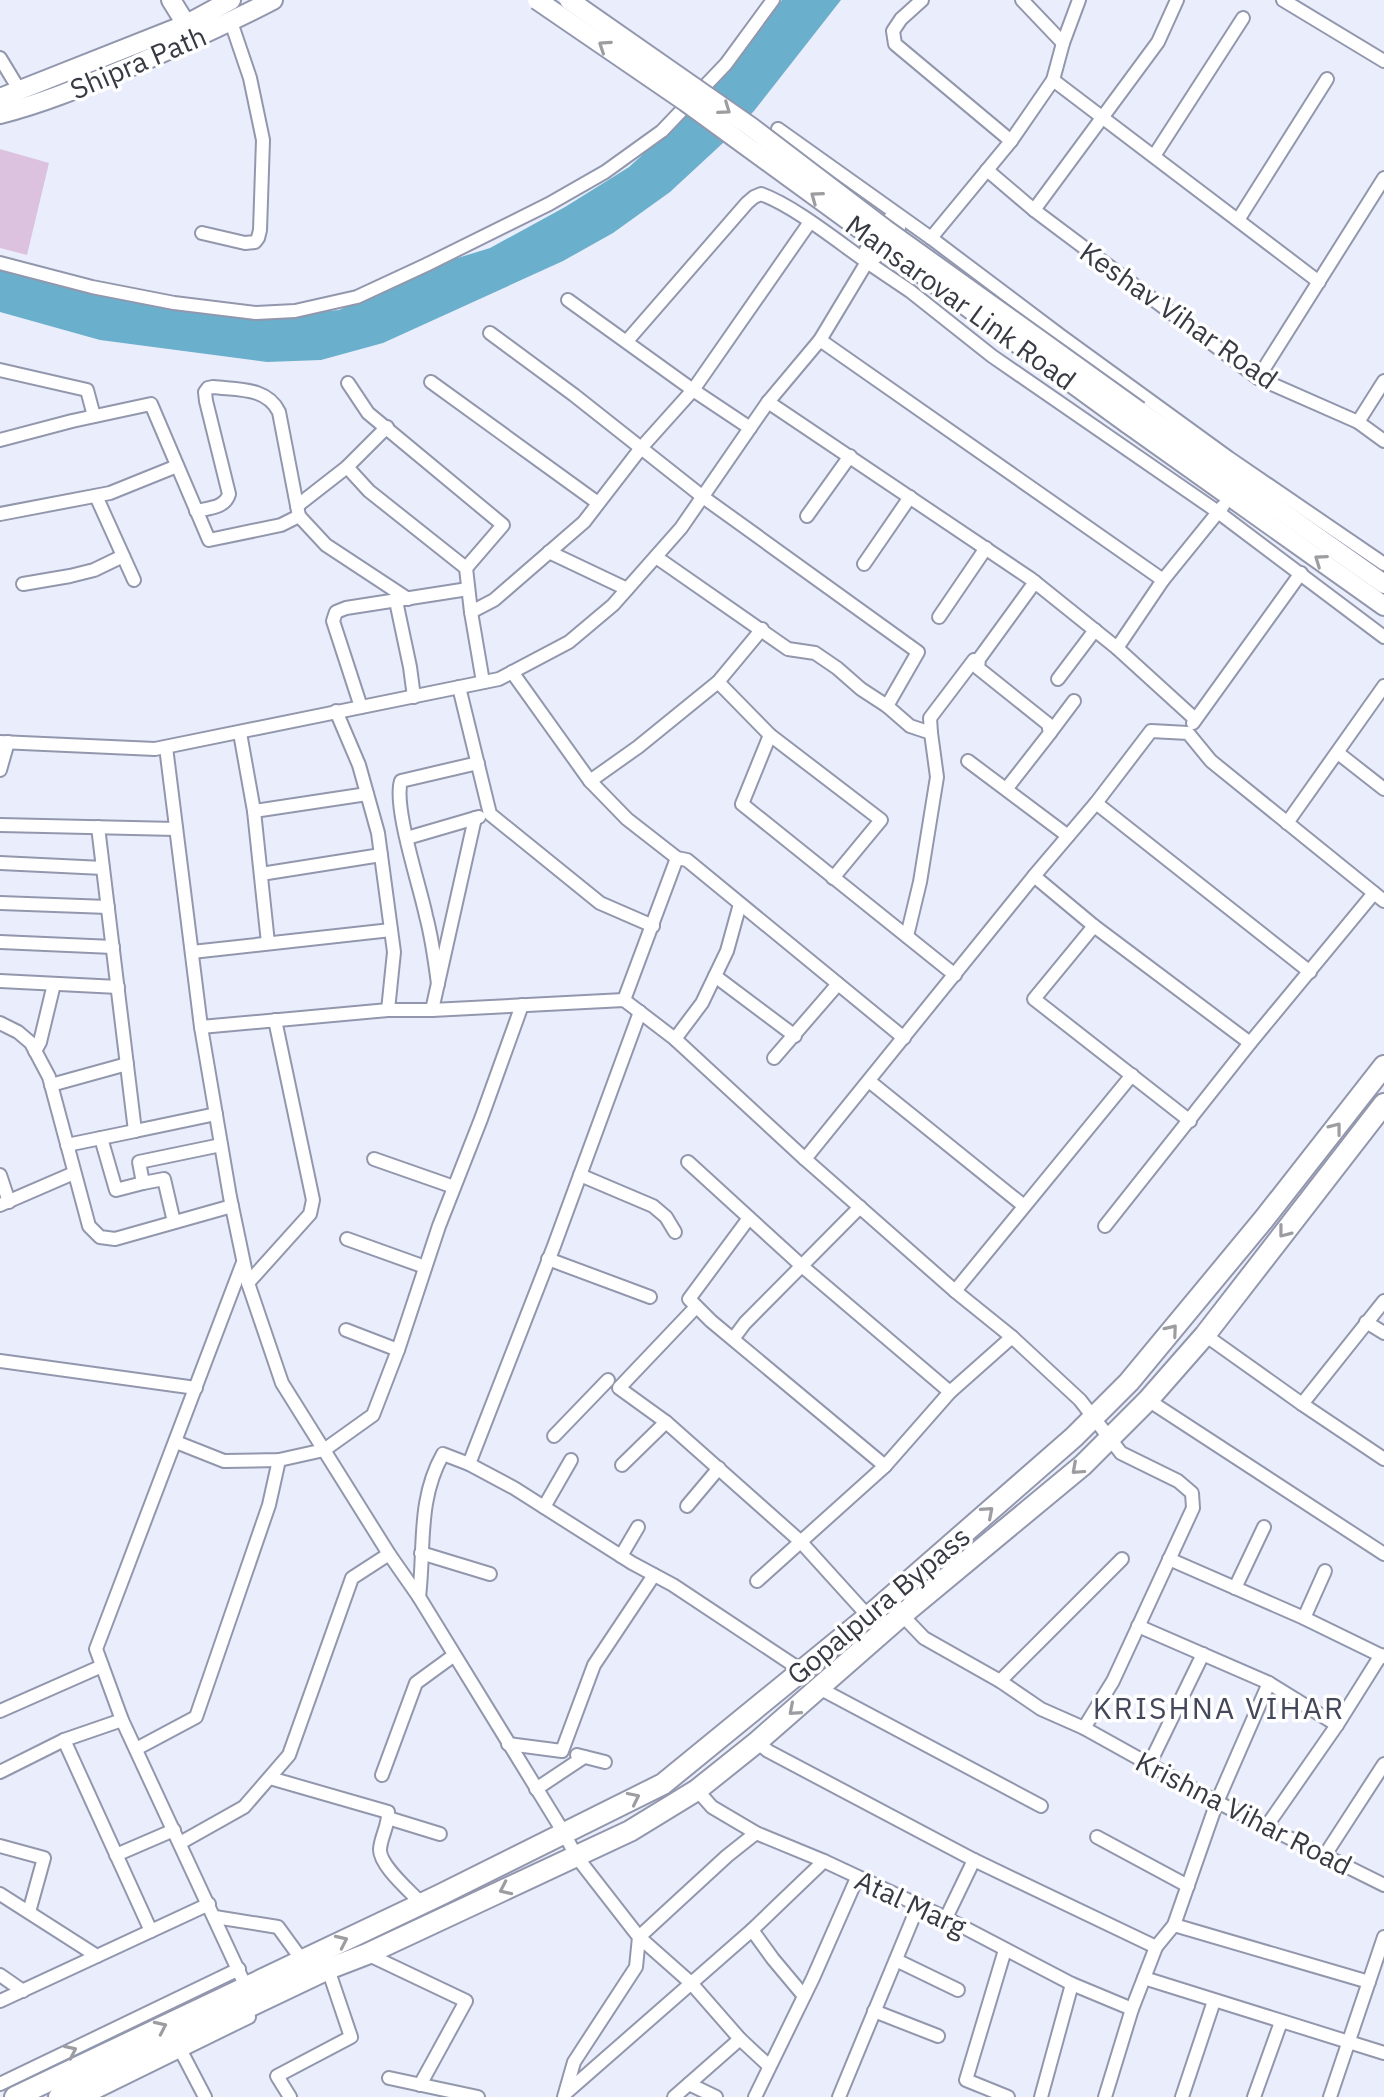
<svg xmlns="http://www.w3.org/2000/svg" width="1384" height="2097" font-family="'IBM Plex Sans',sans-serif">
<style>
.green{fill:#ddc2e0}
.water{fill:#6ab0cc}
.lines{fill:none;stroke-linecap:round;stroke-linejoin:round}
.street-casing{stroke:#9297ad;stroke-width:16}
.secondary-casing{stroke:#9297ad;stroke-width:22}
.primary-casing{stroke:#9297ad;stroke-width:24}
.street{stroke:#fff;stroke-width:12}
.secondary{stroke:#fff;stroke-width:18}
.primary{stroke:#fff;stroke-width:20}
.secondary-bridge-casing{stroke:#9297ad;stroke-width:22;stroke-linecap:butt}
.secondary-bridge{stroke:#fff;stroke-width:18}
.oneway{stroke:#9c9ca1}
.labels{text-anchor:middle;dominant-baseline:central;stroke-width:7;stroke-linejoin:round;paint-order:stroke}
.street-label{font-size:28px;fill:#383a43;stroke:#fff}
.neighbourhood-label{font-size:30px;letter-spacing:2px;fill:#44485b;stroke:#fff}
</style>
<rect width="100%" height="100%" fill="#eaeefc"/>
<path class="green" d="M0,149L49,163L27,255L0,248Z"/>
<path class="water" d="M782,0H841L754,111L723,143L670,192L613,233L563,261L383,343L321,360L267,362L100,340L0,312V265L277,316L339,310L451,260L490,248L565,207L629,167L684,117L717,83Z"/>
<g class="lines">
<g class="street-casing">
<g id="street">
<path d="M922,0L901,19L893,31L895,44L1011,141"/>
<path d="M1022,0L1063,43"/>
<path d="M1283,0L1384,61"/>
<path d="M0,58L20,91"/>
<path d="M1053,80L1063,43L1079,0"/>
<path d="M778,129L931,238L1061,336L1229,458L1384,564"/>
<path d="M1154,156L1243,18"/>
<path d="M987,170L1034,210L1258,378L1358,422L1384,441"/>
<path d="M1034,210L1158,42L1177,0"/>
<path d="M889,219L897,220L899,228L876,257H869L866,250Z"/>
<path d="M1238,220L1327,79"/>
<path d="M202,233L245,243L255,242L258,238L260,230L263,140L250,78L231,22"/>
<path d="M931,238L1011,141L1053,80L1319,282"/>
<path d="M0,263L92,287L174,303L256,313L295,311L357,297L426,265L549,204L605,172L662,131L726,64L773,0"/>
<path d="M568,300L693,390L750,428"/>
<path d="M490,333L574,395L703,497L918,652L887,706"/>
<path d="M820,340L1163,580"/>
<path d="M627,341L747,203L754,197L761,194C794,206 837,241 867,262L869,257"/>
<path d="M0,370L87,390L94,416"/>
<path d="M1258,378L1384,178"/>
<path d="M431,382L598,503"/>
<path d="M348,383L368,413L503,525L466,568"/>
<path d="M768,402L1031,579L1117,648L1195,719"/>
<path d="M1358,422L1384,381"/>
<path d="M0,440L72,421L151,404L209,540L281,525L299,516L326,545L408,599"/>
<path d="M347,467L369,491L466,568L471,612"/>
<path d="M96,496L134,580"/>
<path d="M297,506L347,467L387,427"/>
<path d="M196,511C209,508 225,508 229,494L206,401L205,392L208,388L213,387C238,390 267,387 279,412L299,516"/>
<path d="M0,514L110,493L177,466"/>
<path d="M807,516L850,456"/>
<path d="M549,552L627,589"/>
<path d="M656,557L788,649L815,653L837,668L861,689L887,706L910,726L931,733L937,777L920,882L907,936"/>
<path d="M864,564L910,497"/>
<path d="M23,584L70,576L94,570L123,556"/>
<path d="M396,601L410,667L414,697"/>
<path d="M939,617L986,548"/>
<path d="M1117,648L1163,580L1223,506"/>
<path d="M512,672L590,781L627,819L677,858L687,860L904,1038"/>
<path d="M1058,679L1095,630"/>
<path d="M483,682L471,612L494,600L584,522L641,448L693,390L810,222"/>
<path d="M718,682L770,735L881,820L833,878"/>
<path d="M459,687L490,814L600,903L653,926"/>
<path d="M361,707L333,621L336,612L346,608L468,589"/>
<path d="M336,711L359,765L378,833L394,952L388,1010"/>
<path d="M1193,723L1301,573"/>
<path d="M240,733L254,811L268,943"/>
<path d="M931,733L930,718L974,660"/>
<path d="M1050,733L1074,701"/>
<path d="M770,735L742,804L955,975"/>
<path d="M0,742L155,749L499,679L569,642L613,605L681,528L768,402L820,340L867,262L910,291L992,356L1218,512L1384,637"/>
<path d="M166,747L201,1027L230,1197L248,1283L282,1383L389,1554L419,1597L564,1833L576,1856L639,1937L636,1967L574,2062L564,2097"/>
<path d="M1338,753L1384,789"/>
<path d="M968,761L1068,836"/>
<path d="M0,770L8,742"/>
<path d="M590,781L638,747L718,682L762,629"/>
<path d="M1007,788L1050,733L1048,724L978,668L979,659L1035,582"/>
<path d="M1096,803L1310,972"/>
<path d="M254,811L367,794"/>
<path d="M1287,823L1384,686"/>
<path d="M0,825L176,829"/>
<path d="M98,827L135,1131L216,1114"/>
<path d="M407,838L479,817"/>
<path d="M0,863L103,868"/>
<path d="M261,874L381,855"/>
<path d="M1034,876L1094,926L1250,1043"/>
<path d="M0,903L108,907"/>
<path d="M1094,926L1034,999L1190,1121"/>
<path d="M0,942L113,947"/>
<path d="M192,952L391,930"/>
<path d="M715,976L795,1036"/>
<path d="M0,981L118,987"/>
<path d="M438,984C435,961 432,938 426,916C420,886 393,807 401,781L478,763"/>
<path d="M624,1000L677,858"/>
<path d="M432,1010L475,818"/>
<path d="M0,1023L18,1032L31,1043L49,1077L89,1226L100,1237L115,1239L232,1206"/>
<path d="M201,1027L388,1010H432L624,1000L675,1039L805,1159L955,1291L1012,1337L1080,1400L1121,1453L1178,1481L1192,1493L1193,1508L1113,1681L1084,1728"/>
<path d="M675,1039L702,1003L727,951L740,904"/>
<path d="M35,1051L40,1042L54,984"/>
<path d="M774,1058L838,984"/>
<path d="M869,1081L1024,1206"/>
<path d="M51,1085L127,1064"/>
<path d="M101,1138L116,1190L143,1183"/>
<path d="M67,1145L135,1131"/>
<path d="M374,1159L454,1187"/>
<path d="M805,1159L1034,876L1096,803L1151,731L1188,733L1211,761L1384,901"/>
<path d="M688,1162L803,1267L950,1392"/>
<path d="M0,1175L9,1202"/>
<path d="M580,1175L653,1206L666,1217L675,1232"/>
<path d="M0,1205L74,1173"/>
<path d="M749,1218L689,1299L711,1321L885,1466L950,1392L1012,1337"/>
<path d="M174,1222L164,1179L143,1183L139,1162L221,1145"/>
<path d="M1105,1226L1250,1043L1374,893"/>
<path d="M347,1239L425,1267"/>
<path d="M548,1259L650,1297"/>
<path d="M242,1265L96,1649L122,1720L246,1987"/>
<path d="M248,1283L310,1214L313,1200L275,1020"/>
<path d="M955,1291L1132,1075"/>
<path d="M696,1307L619,1388L666,1422L800,1541L868,1616"/>
<path d="M1366,1322L1384,1333"/>
<path d="M346,1330L398,1350"/>
<path d="M1205,1335L1302,1404L1384,1459"/>
<path d="M733,1339L745,1323L860,1207"/>
<path d="M0,1361L196,1388"/>
<path d="M1148,1400L1384,1554"/>
<path d="M1302,1404L1384,1301"/>
<path d="M554,1436L608,1380"/>
<path d="M176,1442L224,1461L279,1460L324,1450L373,1415L398,1350L439,1226L481,1119L522,1005"/>
<path d="M469,1464L554,1246L640,1012"/>
<path d="M622,1465L666,1422"/>
<path d="M687,1506L719,1468"/>
<path d="M544,1507L571,1460"/>
<path d="M421,1553L490,1574"/>
<path d="M621,1556L638,1527"/>
<path d="M1169,1559L1304,1618L1384,1657"/>
<path d="M757,1581L885,1466"/>
<path d="M1235,1588L1264,1527"/>
<path d="M419,1597C425,1547 417,1500 443,1454L469,1464L514,1488L632,1563L673,1585L801,1670"/>
<path d="M902,1615L924,1638L1000,1681L1041,1709L1084,1728L1217,1802L1384,1885"/>
<path d="M1304,1618L1325,1571"/>
<path d="M1138,1626L1269,1683L1337,1725"/>
<path d="M1000,1681L1122,1559"/>
<path d="M819,1688L1041,1806"/>
<path d="M0,1711L102,1666"/>
<path d="M64,1740L151,1931"/>
<path d="M757,1742L768,1751L974,1860L1156,1947"/>
<path d="M508,1744L562,1751L594,1665L654,1575"/>
<path d="M136,1749L196,1717L269,1505L279,1460"/>
<path d="M577,1755L605,1762"/>
<path d="M1149,1765L1203,1654"/>
<path d="M0,1772L64,1740L122,1720"/>
<path d="M382,1775L416,1683L453,1656"/>
<path d="M270,1778L388,1812C389,1825 381,1836 380,1849C379,1865 410,1891 421,1903"/>
<path d="M536,1789L584,1757"/>
<path d="M697,1790L712,1807L756,1833L824,1861L946,1918L1072,1984L1132,2009"/>
<path d="M388,1818L440,1834"/>
<path d="M1266,1827L1337,1725L1381,1655"/>
<path d="M756,1833L727,1856L639,1937L691,1983L740,2039L769,2066"/>
<path d="M1097,1837L1188,1886"/>
<path d="M180,1843L244,1807L289,1755L352,1578L389,1554"/>
<path d="M0,1846L44,1858L29,1912"/>
<path d="M116,1855L174,1830"/>
<path d="M1325,1855L1384,1764"/>
<path d="M0,1894L97,1956"/>
<path d="M215,1917L278,1927L302,1960"/>
<path d="M946,1918L974,1860"/>
<path d="M1174,1925L1369,1982"/>
<path d="M752,1930L773,1959L804,1996"/>
<path d="M1005,1950L966,2080L1008,2097"/>
<path d="M367,1954L466,2001L420,2085"/>
<path d="M896,1960L958,1990"/>
<path d="M0,1975L23,1991"/>
<path d="M1144,1978L1384,2053"/>
<path d="M0,2001L209,1904"/>
<path d="M874,2011L938,2036"/>
<path d="M181,2051L205,2097"/>
<path d="M389,2078L478,2097"/>
<path d="M0,2084L239,1969"/>
<path d="M689,2084L716,2097"/>
<path d="M567,2092L752,1930L824,1861"/>
<path d="M86,2097L249,2017"/>
<path d="M290,2097L277,2076L351,2037L328,1969"/>
<path d="M674,2097L740,2039"/>
<path d="M755,2097L813,1978L857,1878"/>
<path d="M839,2097L918,1906"/>
<path d="M1041,2097L1072,1984"/>
<path d="M1105,2097L1132,2009L1156,1947L1174,1925L1217,1802L1269,1683"/>
<path d="M1182,2097L1214,2001"/>
<path d="M1254,2097L1281,2022"/>
<path d="M1330,2097L1384,1937"/>
</g>
</g>
<g class="secondary-casing">
<g id="secondary">
<path d="M171,0L191,32"/>
<path d="M0,98L187,24L231,0"/>
<path d="M0,114C48,102 93,82 139,63C184,43 229,23 273,0"/>
<path d="M1139,411L1384,584"/>
<path d="M1128,424L1384,606"/>
</g>
</g>
<g class="primary-casing">
<g id="primary">
<path d="M15,2097L440,1895L663,1784L876,1610L1074,1437L1129,1382L1264,1219L1384,1066"/>
<path d="M59,2097L328,1969L367,1954L630,1831L697,1790L757,1742L902,1615L1083,1465L1148,1400L1205,1335L1384,1104"/>
</g>
</g>
<use href="#street" class="street"/>
<use href="#secondary" class="secondary"/>
<use href="#primary" class="primary"/>
<g class="secondary-bridge-casing">
<g id="secondary-bridge">
<path d="M537,0L686,102L1128,424"/>
<path d="M569,0L751,127L885,229L1139,411"/>
</g>
</g>
<use href="#secondary-bridge" class="secondary-bridge"/>
</g>
<defs><path id="oneway-chevron" d="M-2-3.5L2.5 0L-2 3.5" fill="none" stroke-width="1.6" stroke-linecap="round" stroke-linejoin="round" transform="scale(2)"/></defs>
<g class="oneway">
<use href="#oneway-chevron" transform="translate(604 46) rotate(-146)"/>
<use href="#oneway-chevron" transform="translate(725 109) rotate(35)"/>
<use href="#oneway-chevron" transform="translate(816 197) rotate(-144)"/>
<use href="#oneway-chevron" transform="translate(1320 560) rotate(-145)"/>
<use href="#oneway-chevron" transform="translate(1336 1128) rotate(-52)"/>
<use href="#oneway-chevron" transform="translate(1284 1232) rotate(128)"/>
<use href="#oneway-chevron" transform="translate(1172 1330) rotate(-50)"/>
<use href="#oneway-chevron" transform="translate(1077 1469) rotate(138)"/>
<use href="#oneway-chevron" transform="translate(988 1512) rotate(-41)"/>
<use href="#oneway-chevron" transform="translate(794 1710) rotate(139)"/>
<use href="#oneway-chevron" transform="translate(634 1798) rotate(-26)"/>
<use href="#oneway-chevron" transform="translate(505 1889) rotate(155)"/>
<use href="#oneway-chevron" transform="translate(342 1941) rotate(-25)"/>
<use href="#oneway-chevron" transform="translate(161 2027) rotate(-25)"/>
<use href="#oneway-chevron" transform="translate(71 2051) rotate(-25)"/>
</g>
<g class="labels">
<g class="street-label">
<text transform="translate(138 62) rotate(-23)">Shipra Path</text>
<text transform="translate(961 302) rotate(36)">Mansarovar Link Road</text>
<text transform="translate(1179 315) rotate(35)">Keshav Vihar Road</text>
<text transform="translate(878 1605) rotate(-40)">Gopalpura Bypass</text>
<text transform="translate(1244 1813) rotate(27)">Krishna Vihar Road</text>
<text transform="translate(911 1903) rotate(25)">Atal Marg</text>
</g>
<g class="neighbourhood-label">
<text x="1219" y="1707">KRISHNA VIHAR</text>
</g>
</g>
</svg>
